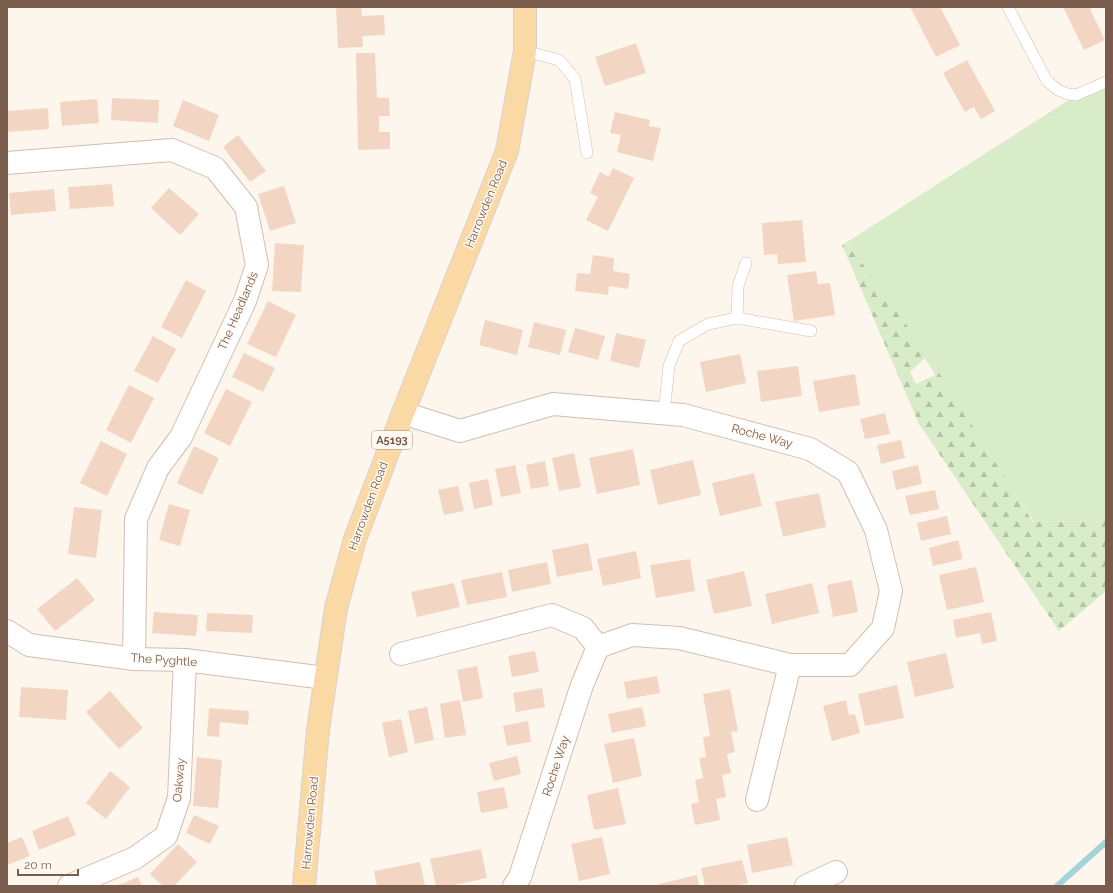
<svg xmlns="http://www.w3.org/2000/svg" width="1113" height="893" font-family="Raleway,sans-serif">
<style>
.grass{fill:#d8ecc9}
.forest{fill:url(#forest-firs)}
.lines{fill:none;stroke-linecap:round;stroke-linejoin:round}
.stream{stroke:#a5d3da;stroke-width:6}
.building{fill:#f3d5c3}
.service-casing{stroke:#d1beb0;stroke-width:12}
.minor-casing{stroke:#d1beb0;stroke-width:24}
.primary-casing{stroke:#dad1cd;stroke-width:24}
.service{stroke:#fff;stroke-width:11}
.minor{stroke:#fff;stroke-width:22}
.primary{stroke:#fbd9a5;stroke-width:22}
.labels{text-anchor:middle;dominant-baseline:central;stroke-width:3;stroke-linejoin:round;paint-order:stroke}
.shield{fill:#fffaf3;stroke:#a28b7f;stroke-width:1}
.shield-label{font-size:11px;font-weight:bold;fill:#7a5c4d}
.street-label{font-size:12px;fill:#7a5c4d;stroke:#fffaf3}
</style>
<defs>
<pattern id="forest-firs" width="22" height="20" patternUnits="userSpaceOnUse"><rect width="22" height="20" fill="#d8ecc9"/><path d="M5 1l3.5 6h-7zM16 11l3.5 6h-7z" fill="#b4c2a5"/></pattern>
</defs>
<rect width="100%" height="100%" fill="#fdf6ec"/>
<path class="grass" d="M1106,76V521L1034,522L847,242Z"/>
<path class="forest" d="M847,242L928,355L910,372L916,384L939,373L1033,522L1106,521V591L1059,631L919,424L842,245Z"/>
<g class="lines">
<path class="stream" d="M1057,886L1106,842"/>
</g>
<g class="building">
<path d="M336,7H361L362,16L384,15L385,35L362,36L363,47L338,48Z"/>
<path d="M910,7H940L960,45L936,57Z"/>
<path d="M1063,7H1095L1090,9L1105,40L1084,50Z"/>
<path d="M636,43L646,73L605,86L595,57Z"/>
<path d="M356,53H375L377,98H389L390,116H379V132H390V149L358,150Z"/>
<path d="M967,60L995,111L981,119L974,107L965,112L943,73Z"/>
<path d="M112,98L159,100L158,123L111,120Z"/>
<path d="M97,99L99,123L62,126L60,102Z"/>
<path d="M183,100L219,115L209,141L173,126Z"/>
<path d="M48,108L49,129L7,132V111Z"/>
<path d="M615,112L650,120L649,126L661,128L653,161L617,152L621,135L610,133Z"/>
<path d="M238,135L266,171L250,182L223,147Z"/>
<path d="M613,168L634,178L608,231L586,220L598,197L590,193L600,172L609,177Z"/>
<path d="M112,184L114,206L70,209L68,187Z"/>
<path d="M284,186L296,223L270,231L258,194Z"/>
<path d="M169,188L199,214L180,235L151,208Z"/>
<path d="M54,189L56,211L11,215L9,193Z"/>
<path d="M802,220L806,262L778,264L777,254L764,255L762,223Z"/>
<path d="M275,243L304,245L301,292L272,291Z"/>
<path d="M593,255L614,258L613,271L630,274L628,289L609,286L608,295L575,291L577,273L590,274Z"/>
<path d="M816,271L818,284L830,283L835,315L794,321L787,275Z"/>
<path d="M186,280L206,291L182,338L161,327Z"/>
<path d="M268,301L296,315L276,357L247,344Z"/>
<path d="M485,320L523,330L517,355L479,345Z"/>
<path d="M534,322L566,330L560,355L528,347Z"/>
<path d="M575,328L605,336L598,360L568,352Z"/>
<path d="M616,333L646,340L639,368L610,361Z"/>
<path d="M153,336L176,349L158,383L134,371Z"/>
<path d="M244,353L275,368L263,392L232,377Z"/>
<path d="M740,354L746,383L706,392L700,362Z"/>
<path d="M798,366L802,396L761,402L757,371Z"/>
<path d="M855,374L860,405L819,412L813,381Z"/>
<path d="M129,385L154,398L131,443L106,430Z"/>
<path d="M226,389L252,402L230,446L204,433Z"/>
<path d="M885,413L890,434L865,439L860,419Z"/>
<path d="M901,440L905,458L881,464L877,445Z"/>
<path d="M101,441L127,454L107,496L80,483Z"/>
<path d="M194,446L219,458L202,495L177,483Z"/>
<path d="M633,449L640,485L597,494L589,458Z"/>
<path d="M574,453L581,487L559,491L552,458Z"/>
<path d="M693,460L701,495L658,505L650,470Z"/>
<path d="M545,461L549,486L531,489L526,465Z"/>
<path d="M515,465L521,493L501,497L495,469Z"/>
<path d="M918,465L922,484L896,490L892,471Z"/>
<path d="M754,473L762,506L720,516L712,483Z"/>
<path d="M488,479L493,505L474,509L469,483Z"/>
<path d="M458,486L464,511L444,515L438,490Z"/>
<path d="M935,490L939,509L910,515L905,496Z"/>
<path d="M819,493L826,527L783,537L775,502Z"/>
<path d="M169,504L190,510L180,546L159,540Z"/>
<path d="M74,507L102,510L96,558L68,554Z"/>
<path d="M947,516L951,534L921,541L917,523Z"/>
<path d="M958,540L963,559L933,566L929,548Z"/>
<path d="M588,543L593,570L557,577L552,550Z"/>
<path d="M636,551L641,578L603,586L597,559Z"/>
<path d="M690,559L695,591L656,598L650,565Z"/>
<path d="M547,562L551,584L512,592L508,570Z"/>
<path d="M976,567L984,602L947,610L939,575Z"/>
<path d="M744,571L752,606L714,614L706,580Z"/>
<path d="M502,572L507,597L467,605L461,580Z"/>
<path d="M77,578L95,600L55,631L37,609Z"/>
<path d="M852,580L858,612L833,617L827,585Z"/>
<path d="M454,583L460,607L417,617L411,592Z"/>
<path d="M812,583L819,613L772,624L765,594Z"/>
<path d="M154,612L198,615L196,636L152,633Z"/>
<path d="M991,612L997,641L982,644L980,633L956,638L953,620Z"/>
<path d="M207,613L253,615L252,633L206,631Z"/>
<path d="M535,651L539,672L512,677L508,656Z"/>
<path d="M946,653L954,688L915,697L907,662Z"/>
<path d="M477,666L483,698L463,702L457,670Z"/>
<path d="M657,676L660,693L627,699L624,682Z"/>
<path d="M897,685L904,718L865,726L858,694Z"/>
<path d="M21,687L68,690L66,720L19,717Z"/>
<path d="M542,688L545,707L516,712L513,693Z"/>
<path d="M730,689L738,731L731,732L735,752L727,754L731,773L722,775L726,797L716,799L720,820L695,825L691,804L699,802L695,780L703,778L699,758L706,757L703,737L710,736L703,694Z"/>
<path d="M110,691L143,728L119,749L86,712Z"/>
<path d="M460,700L466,735L445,738L440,704Z"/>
<path d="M846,700L849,715L855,714L860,733L832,741L823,706Z"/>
<path d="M427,707L434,740L415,744L408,711Z"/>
<path d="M642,707L646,726L612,733L608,714Z"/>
<path d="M209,708L249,711L248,725L220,722L219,737L207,736Z"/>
<path d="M401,719L408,752L389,757L382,723Z"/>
<path d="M528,721L531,742L507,746L503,726Z"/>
<path d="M634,738L642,776L613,783L604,744Z"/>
<path d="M517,756L521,774L494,781L489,763Z"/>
<path d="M197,757L222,760L218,808L193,806Z"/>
<path d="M110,771L130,787L106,819L86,803Z"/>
<path d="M504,787L508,808L481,813L477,792Z"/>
<path d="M618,788L626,824L594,830L587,795Z"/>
<path d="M194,815L219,826L210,844L186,833Z"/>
<path d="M68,816L76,835L39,850L32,831Z"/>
<path d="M22,837L30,856L7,865V843Z"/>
<path d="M602,837L610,874L579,881L571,844Z"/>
<path d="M787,837L793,865L752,873L747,845Z"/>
<path d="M178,844L197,862L174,886H163L150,874Z"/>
<path d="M481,849L487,878L449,886H436L430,859Z"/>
<path d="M742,860L748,883L735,886H705L701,868Z"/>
<path d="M420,862L425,886H377L374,871Z"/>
<path d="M697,875L699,886H659V884Z"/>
<path d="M138,877L142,886H116Z"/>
</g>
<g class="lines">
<g class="service-casing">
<g id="service">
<path d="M1008,7L1047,81L1058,90L1068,94L1076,95L1106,82"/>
<path d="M525,51L559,60L575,79L587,153"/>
<path d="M737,318L738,286L746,263"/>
<path d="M664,413L669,366L679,341L708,324L737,318L811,331"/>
</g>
</g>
<g class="minor-casing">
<g id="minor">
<path d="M7,163L172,150L215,168L246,207L257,265L245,301L181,437L158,468L136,519L134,659"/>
<path d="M403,413L460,431L553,404L683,415L810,449L848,472L876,530L891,591L883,628L850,665H790L679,638L632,635L598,647L582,685L520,877L514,886"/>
<path d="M7,631L29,645L134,659L185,660L325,678"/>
<path d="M401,654L552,615L583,628L598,647"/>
<path d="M757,800L790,665"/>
<path d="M69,886L135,858L166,836L179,798L185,660"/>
<path d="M806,886L836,872"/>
</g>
</g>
<g class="primary-casing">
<path id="primary" d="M304,886L318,730L336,608L355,539L403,413L507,151L525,51V7"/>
</g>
<use href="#service" class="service"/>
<use href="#minor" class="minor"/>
<use href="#primary" class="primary"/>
</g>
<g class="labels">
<rect class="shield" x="372" y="431" width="40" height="18" rx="3"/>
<g class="shield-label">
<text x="392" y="440">A5193</text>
</g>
<g class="street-label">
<text transform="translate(486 204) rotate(-68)">Harrowden Road</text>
<text transform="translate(238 311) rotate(-67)">The Headlands</text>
<text transform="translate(762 436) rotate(15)">Roche Way</text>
<text transform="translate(368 506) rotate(-70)">Harrowden Road</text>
<text transform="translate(164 660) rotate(4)">The Pyghtle</text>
<text transform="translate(556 766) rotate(-72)">Roche Way</text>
<text transform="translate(179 780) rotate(-85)">Oakway</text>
<text transform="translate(310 823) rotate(-85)">Harrowden Road</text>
</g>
</g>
<rect width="1113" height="893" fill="none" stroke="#7a5c4d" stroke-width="16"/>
<path d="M18 869v6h60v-6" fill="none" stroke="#7a5c4d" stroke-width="2"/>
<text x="24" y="869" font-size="12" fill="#7a5c4d" stroke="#fffaf3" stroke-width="3" paint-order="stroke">20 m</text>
</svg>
